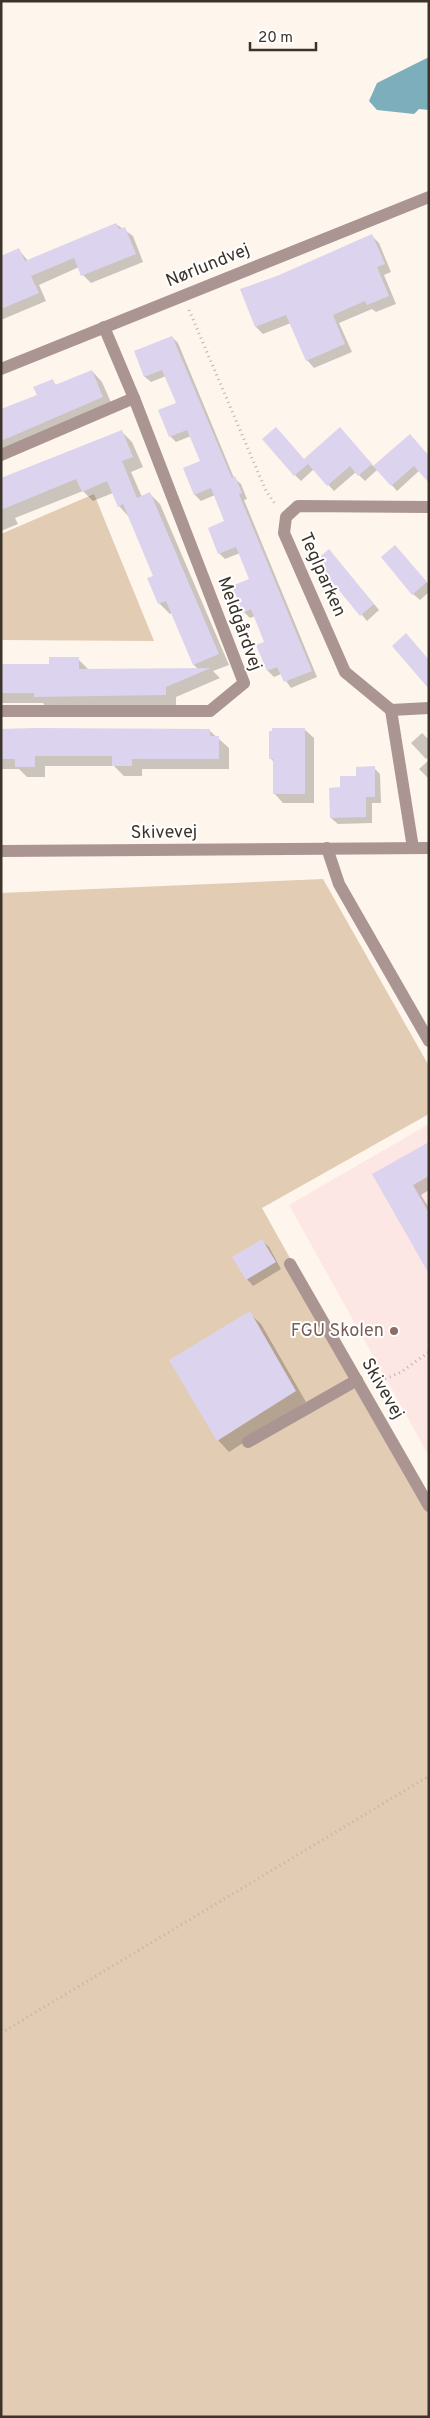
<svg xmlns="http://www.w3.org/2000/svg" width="430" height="2418" font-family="Overpass,sans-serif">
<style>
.education{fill:#fde7e4}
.green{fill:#e2ccb4}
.water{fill:#7daebc}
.shadow{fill:#0003}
.building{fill:#dcd3ef}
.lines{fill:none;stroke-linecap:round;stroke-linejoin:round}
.path{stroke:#bdb4ab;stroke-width:3;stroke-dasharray:1 4;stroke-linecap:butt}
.minor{stroke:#aa9593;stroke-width:12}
.education-dot{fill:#8d6e63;stroke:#fff;stroke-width:2}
.labels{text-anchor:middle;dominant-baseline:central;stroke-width:4;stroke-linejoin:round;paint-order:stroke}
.street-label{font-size:18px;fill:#3c342b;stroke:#fff}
.education-label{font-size:18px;fill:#785e54;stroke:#fff;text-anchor:end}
</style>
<rect width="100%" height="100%" fill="#fef5ec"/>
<path class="education" d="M429,1124V1456L289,1205Z"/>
<g class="green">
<path d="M94,494L154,641L1,640V534Z"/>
<path d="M323,879L429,1066V1114L262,1208L429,1507V2417H1V893Z"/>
</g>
<path class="water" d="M429,57V110L419,109L414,114L377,110L369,101L377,83Z"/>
<g class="shadow">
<path d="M116,224L133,236L143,262L91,283L83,275L79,267L39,285L46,301L1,320V257L19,250L28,261Z"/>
<path d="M372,236L379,243L391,272L384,275L396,304L376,312L372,309L339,323L352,352L314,368L307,360L291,323L263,334L256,327L277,277Z"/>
<path d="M172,337L178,343L234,478L241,484L247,499L244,500L317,677L291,688L281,674L274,677L268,671L258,646L266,643L255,616L250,618L244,612L250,580L240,553L225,559L219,553L225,522L215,495L201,501L195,495L184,469L202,462L191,436L176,442L170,436L178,403L166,376L151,382L145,377L136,352Z"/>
<path d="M92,371L102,382L113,407L1,455V411L38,395L52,380L57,386Z"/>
<path d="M122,432L132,442L143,467L131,472L142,497L150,494L160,504L229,665L213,671L220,678L176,697V705L46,707L43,703H1V665H50L78,659L89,670L198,669L194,665L172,613L170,614L159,603L155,576L129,517L119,506L113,493L93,501L83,491L15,518L18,524L1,531V479Z"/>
<path d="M346,435L374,467L410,436L420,470L397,491L378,469L365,481L356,472L334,491L314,469L301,481L295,475L304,460Z"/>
<path d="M401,553L429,585V592L420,600L413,594Z"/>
<path d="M334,557L379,610L367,621L317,561Z"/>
<path d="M304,729L314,738V803H283L274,793V762L270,758Z"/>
<path d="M1,731H210L229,748V769H142V776H124L114,766H45V777H27L19,769H1Z"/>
<path d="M422,733L429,740V757L426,759L411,743Z"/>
<path d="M429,760V779L419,769Z"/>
<path d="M374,768L380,774L381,803H372V823L338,824L331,818L341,789Z"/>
<path d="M429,1144V1190L421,1195L429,1208V1272L373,1175Z"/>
<path d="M262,1241L269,1247L281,1269L253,1286L247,1279Z"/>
<path d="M249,1313L261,1324L306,1402L229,1452L218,1440Z"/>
</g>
<g class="building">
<path d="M116,223L119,229L125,227L136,254L81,276L74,258L31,276L39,293L1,309V256L19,248L25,261Z"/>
<path d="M372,234L385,264L377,267L389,296L367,305L365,301L333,315L345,344L306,361L286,315L255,327L240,289L277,276Z"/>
<path d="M172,336L232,478L235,476L242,493L239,494L312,671L284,682L277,667L267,671L256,645L264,642L251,609L243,613L232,586L249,579L236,547L218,554L208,528L224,521L211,488L194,495L183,468L200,461L187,430L169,437L158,410L176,403L162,370L144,377L134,351Z"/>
<path d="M92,370L103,397L1,441V409L37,395L33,387L53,379L55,385Z"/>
<path d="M276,427L304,459L340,427L372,464L358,476L350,466L327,486L308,464L294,476L262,439Z"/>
<path d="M122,430L133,457L122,461L137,498L150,492L219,654L193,665L166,601L158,604L147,578L153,576L123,504L118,507L107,481L82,492L76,479L1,510V478Z"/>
<path d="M410,434L429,456V483L414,466L391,486L373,466Z"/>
<path d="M395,545L427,582L412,595L381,557Z"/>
<path d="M329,549L374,604L360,616L315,561Z"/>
<path d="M406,633L429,660V689L392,646Z"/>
<path d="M49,657H79V669L211,668L166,687V695L34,697V693H1V664H49Z"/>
<path d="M34,728L210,729V736H219V759H132V766H112V756H35V767H15V759H1V729Z"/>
<path d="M272,728H305V794H273V759H269V731H272Z"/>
<path d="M375,766V797H366V817L330,818L329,788L340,787V776H356V767Z"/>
<path d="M429,1142V1176L413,1185L429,1213V1274L372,1174Z"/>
<path d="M262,1239L276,1262L246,1280L232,1257Z"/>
<path d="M250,1311L296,1391L217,1441L169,1360Z"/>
</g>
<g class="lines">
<g class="path">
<path d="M189,310L266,491L276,505"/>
<path d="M376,1383L401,1372L429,1352"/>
<path d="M1,2033L429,1776"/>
</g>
<g class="minor">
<path d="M1,369L429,197"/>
<path d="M1,455L134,398"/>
<path d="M429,507L298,506L286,517L284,533L345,672L391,710L429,708"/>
<path d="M391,710L413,848"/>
<path d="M1,711H210L244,683L134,398L104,327"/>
<path d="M327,848L339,884L429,1041"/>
<path d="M1,851L429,848"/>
<path d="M290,1264L429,1506"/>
<path d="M248,1442L357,1380"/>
</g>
</g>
<circle class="education-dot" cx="394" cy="1331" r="5"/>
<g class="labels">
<g class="street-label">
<text transform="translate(208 266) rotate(-22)">Nørlundvej</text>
<text transform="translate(322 575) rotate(66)">Teglparken</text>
<text transform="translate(239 624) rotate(70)">Meldgårdvej</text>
<text transform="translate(164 833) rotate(-1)">Skivevej</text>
<text transform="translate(382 1389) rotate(60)">Skivevej</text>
</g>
<g class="education-label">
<text x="384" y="1331">FGU Skolen</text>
</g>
</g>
<rect width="430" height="2418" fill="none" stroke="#3c342b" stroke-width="5"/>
<path d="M250 42v8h66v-8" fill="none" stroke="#3c342b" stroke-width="2.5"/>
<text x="258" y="42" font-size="15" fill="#3c342b" stroke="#ffffff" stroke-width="4" paint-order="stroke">20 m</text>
</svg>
